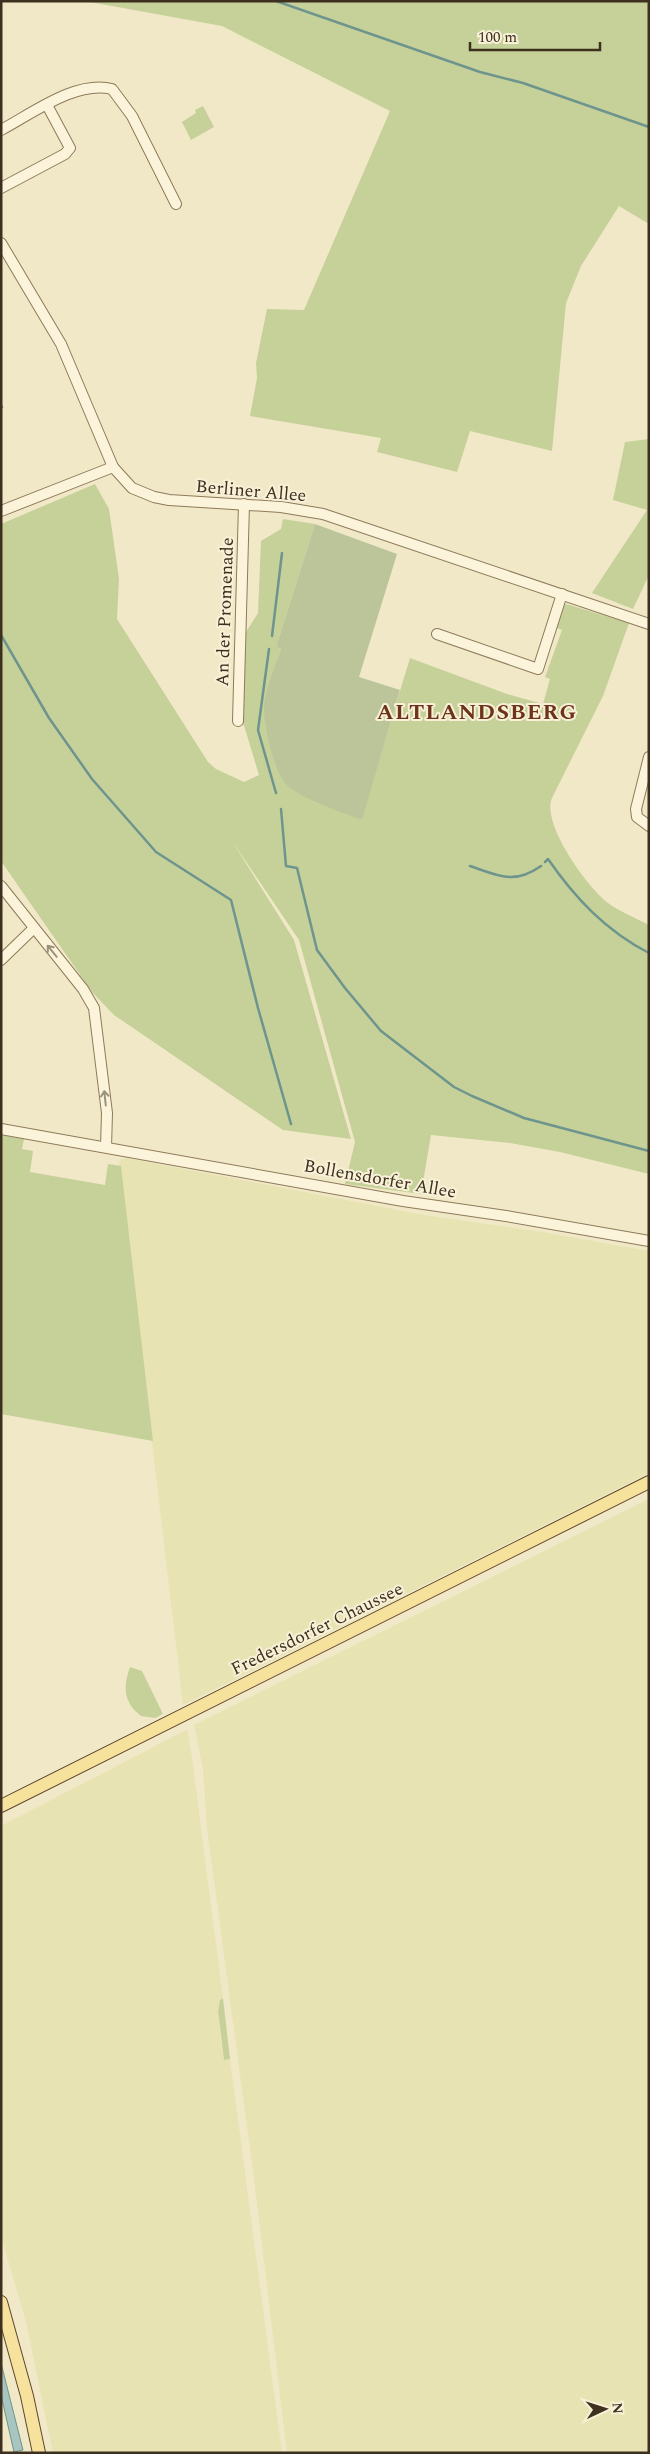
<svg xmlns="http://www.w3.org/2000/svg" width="650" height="2454" font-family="Spectral,serif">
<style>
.farmland{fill:#e8e3b3}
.green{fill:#c6d199}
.cemetery{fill:#bcc599}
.water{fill:#a8c5bf;stroke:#6e948e}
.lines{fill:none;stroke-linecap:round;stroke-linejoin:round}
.stream{stroke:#6e948e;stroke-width:2.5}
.minor-casing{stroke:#8e7a5a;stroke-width:12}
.major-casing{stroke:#5c482f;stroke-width:14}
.minor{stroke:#fbf4db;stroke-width:10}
.major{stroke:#f6e19d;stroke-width:12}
.oneway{stroke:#9c927d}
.labels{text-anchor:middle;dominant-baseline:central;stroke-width:4;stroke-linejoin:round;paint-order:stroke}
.street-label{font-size:18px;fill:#3e301f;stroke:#f8f1d7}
.district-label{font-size:22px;font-weight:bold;letter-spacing:1px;fill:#6d331b;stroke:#f8f1d7}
</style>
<rect width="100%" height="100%" fill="#f1e8c7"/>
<g class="farmland">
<path d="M127,1158L424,1215L543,1232L649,1251V1473L183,1705L119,1162L121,1159Z"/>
<path d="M649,1499V2453H287L255,2187L207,1828L203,1769L194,1725Z"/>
<path d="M186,1730L188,1733L192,1758L223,1998L220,2000L218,2011L220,2034L224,2060L230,2059L282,2453H53L26,2322L1,2236V1826Z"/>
</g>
<g class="green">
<path d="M84,1H649V224L619,206L581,266L566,303L552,451L470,431L457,472L377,452L381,438L250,416L257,378L256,363L267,309L304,310L390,111L222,26Z"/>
<path d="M203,106L214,127L191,140L182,122L196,113L195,110Z"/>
<path d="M649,439V575L633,609L592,593L647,510L613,500L625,442Z"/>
<path d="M95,484L109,509L119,579L117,619L208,762L216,769L244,782L259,775L242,719L244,635L258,613L261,541L281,529L283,519L315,524L276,647L281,649L264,706L361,820L410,658L507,694L543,704L550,679L545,677L562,630L555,627L563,606L566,604L629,623L603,696L552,798C541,824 588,888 608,903C620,912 636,918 649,925V1174L560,1152L510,1143L431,1135L421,1194L345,1184L355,1142L299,940L232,841L294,940L351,1139L283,1130L114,1015L92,992L1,861V524Z"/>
<path d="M1,1135L24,1139L22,1149L33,1151L30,1172L105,1185L108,1164L121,1166L153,1441L1,1414Z"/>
<path d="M130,1667L142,1671L163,1714L155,1718L141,1716C123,1702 123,1687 130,1667Z"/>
<path d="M223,1998L230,2059L224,2060L218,2011L220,2000Z"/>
</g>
<path class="cemetery" d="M315,524L397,554L359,677L400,690L362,820C344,813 297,797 286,784C274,771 264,726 264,708C264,691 276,666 281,649L276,647Z"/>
<path class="water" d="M1,2363L23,2450L14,2452L1,2395Z"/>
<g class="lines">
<g class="stream">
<path d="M276,1L480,72L523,83L649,127"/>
<path d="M1,407H2"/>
<path d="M1,635L49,718L92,779L156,852L231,900L258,1008L291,1124"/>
<path d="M272,636L282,553"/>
<path d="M269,649L258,730L276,793"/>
<path d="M281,809L286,866L297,868L317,950L345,988L381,1031L454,1087L472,1096L524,1118L649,1151"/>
<path d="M545,862L548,859C575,898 606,931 649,953"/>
<path d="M470,866C499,876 514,885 541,866"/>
</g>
<g class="minor-casing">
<g id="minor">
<path d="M1,130C33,113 76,80 112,89L132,116L176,204"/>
<path d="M1,188L65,154L70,148L47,105"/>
<path d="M1,243L61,344L113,467L132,488L154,497L169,500L281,507L323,514L649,624"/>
<path d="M1,511L113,467"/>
<path d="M437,634L538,669L562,594"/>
<path d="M238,721L244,504"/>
<path d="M649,757L636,809L637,817L649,826"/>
<path d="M1,886L83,989L94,1008L107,1113L106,1147"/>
<path d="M1,960L34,928"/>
<path d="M1,1129L403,1201L506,1216L649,1241"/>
</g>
</g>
<g class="major-casing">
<g id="major">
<path d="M1,1806L649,1482"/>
<path d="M1,2302L27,2396L39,2453"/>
</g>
</g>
<use href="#minor" class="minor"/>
<use href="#major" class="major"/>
</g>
<defs><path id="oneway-shaft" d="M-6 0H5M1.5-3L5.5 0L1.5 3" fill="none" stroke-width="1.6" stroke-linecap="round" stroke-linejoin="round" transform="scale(1.25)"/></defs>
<g class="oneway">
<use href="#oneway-shaft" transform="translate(52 951) rotate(-129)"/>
<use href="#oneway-shaft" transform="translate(105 1098) rotate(-96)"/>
</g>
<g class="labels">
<g class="street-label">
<text transform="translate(251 491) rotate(5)">Berliner Allee</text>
<text transform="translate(225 612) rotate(-88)">An der Promenade</text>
<text transform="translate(380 1179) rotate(10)">Bollensdorfer Allee</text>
<text transform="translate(317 1629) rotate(-26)">Fredersdorfer Chaussee</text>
</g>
<g class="district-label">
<text x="477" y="712">ALTLANDSBERG</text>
</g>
</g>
<rect width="650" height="2454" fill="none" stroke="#3e301f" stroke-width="5"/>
<g transform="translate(605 2409) rotate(86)" stroke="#f8f1d7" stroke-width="4" paint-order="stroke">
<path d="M0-4L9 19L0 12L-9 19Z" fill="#3e301f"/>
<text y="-8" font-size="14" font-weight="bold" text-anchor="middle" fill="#3e301f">N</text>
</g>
<path d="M470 42v8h130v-8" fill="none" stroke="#3e301f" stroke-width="2.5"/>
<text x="478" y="42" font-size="15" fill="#3e301f" stroke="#f8f1d7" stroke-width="4" paint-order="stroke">100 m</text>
</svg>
